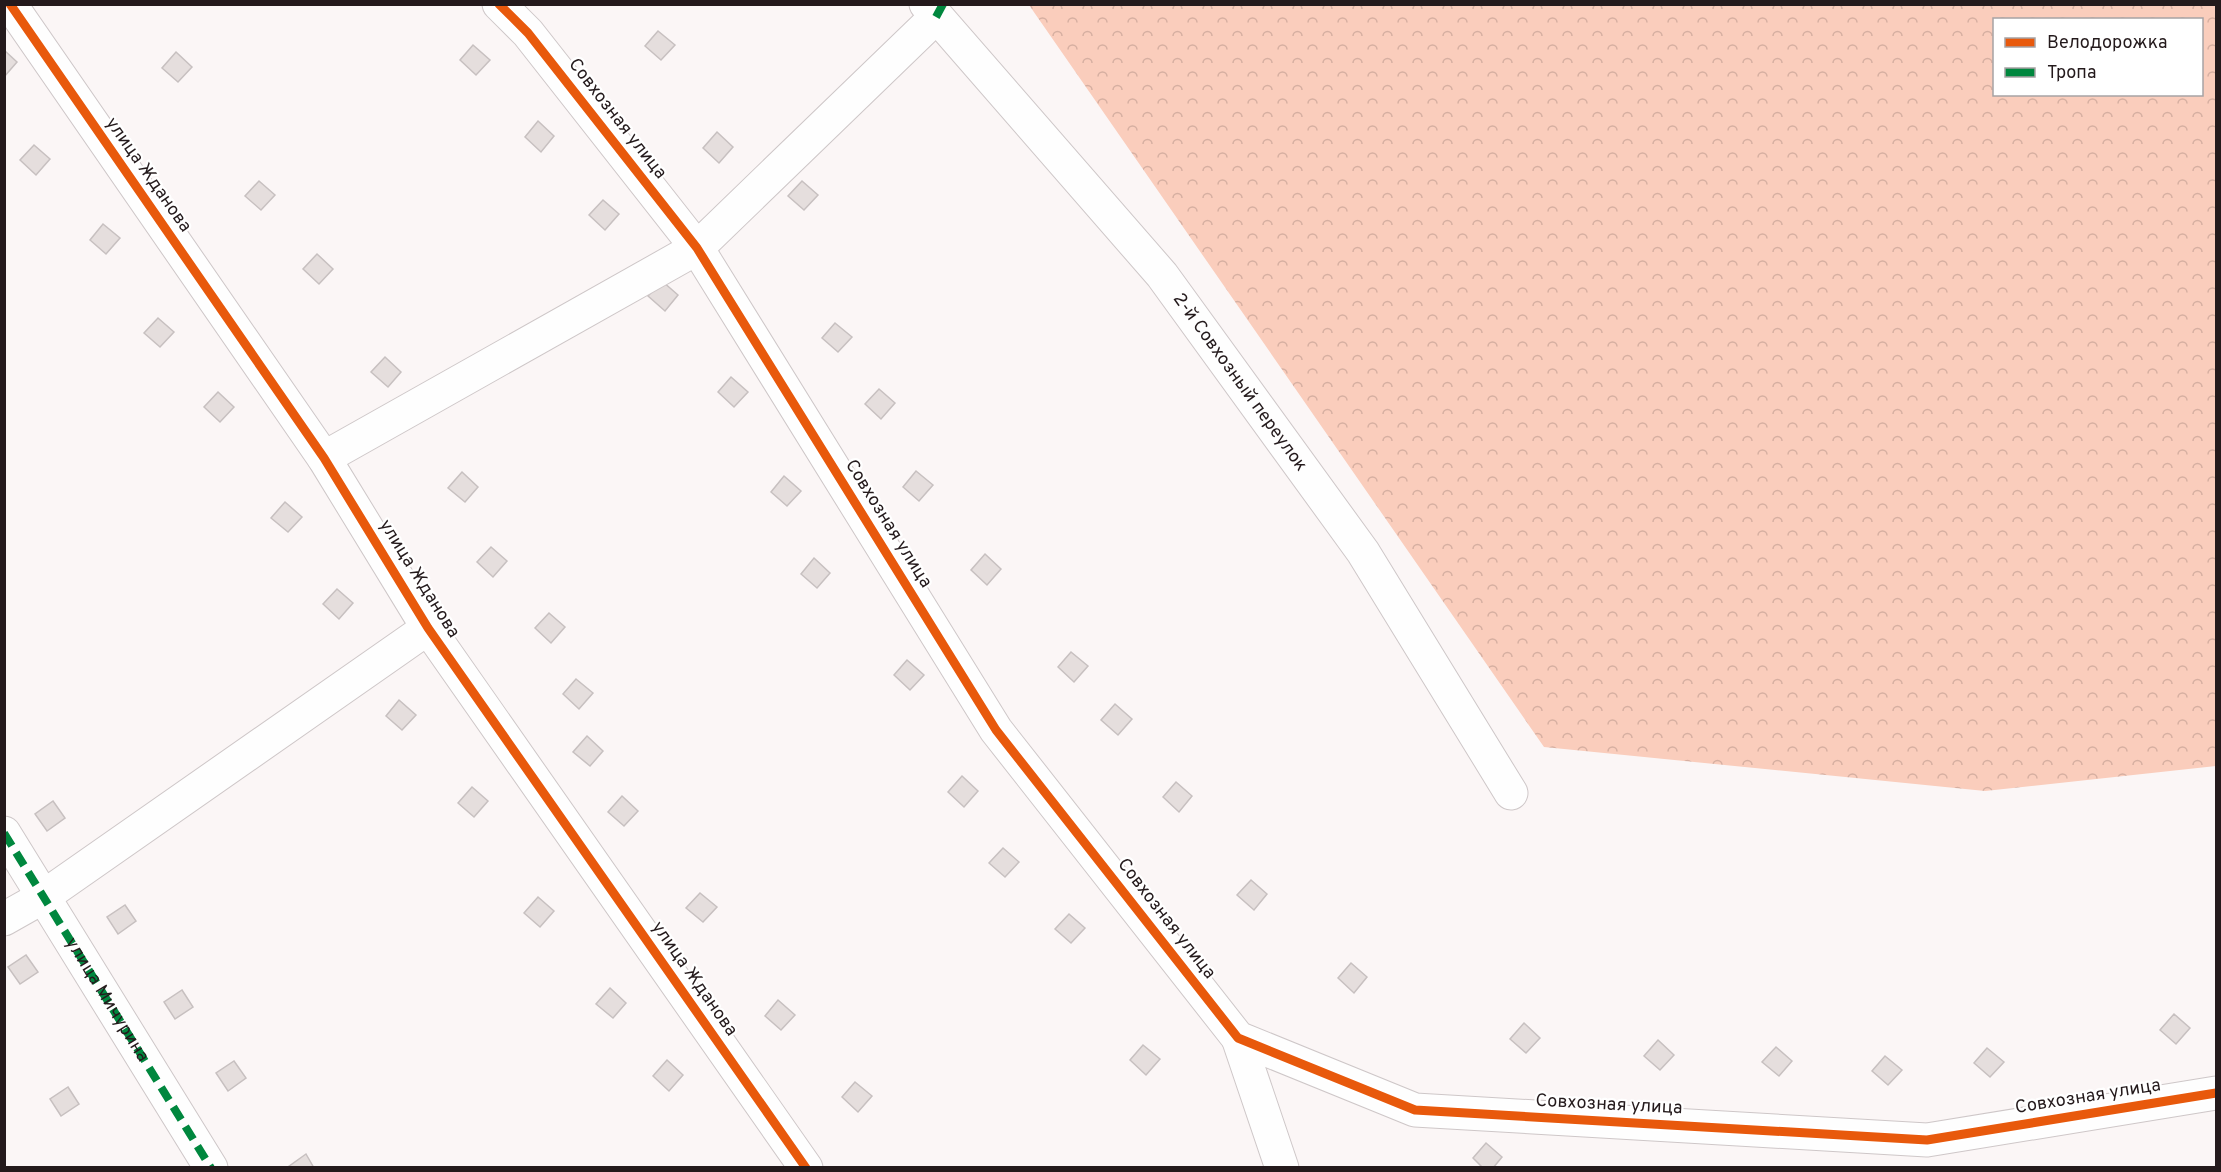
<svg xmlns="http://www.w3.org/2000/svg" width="2221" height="1172" font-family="Overpass,sans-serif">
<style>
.forest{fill:url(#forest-crowns);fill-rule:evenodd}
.building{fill:#e5dedd;stroke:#c7c0c0;stroke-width:1.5}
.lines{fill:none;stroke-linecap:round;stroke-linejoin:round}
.minor-casing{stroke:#cec7c8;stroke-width:35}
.minor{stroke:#fefefe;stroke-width:33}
.quiet{stroke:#00873e;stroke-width:8;stroke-dasharray:15 8;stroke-linecap:butt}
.cycleway-casing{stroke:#fff;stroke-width:13}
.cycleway{stroke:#e8590c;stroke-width:9}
.labels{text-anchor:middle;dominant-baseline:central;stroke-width:4.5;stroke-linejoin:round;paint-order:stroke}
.street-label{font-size:18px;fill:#241a1c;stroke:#fff}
</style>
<defs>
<pattern id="forest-crowns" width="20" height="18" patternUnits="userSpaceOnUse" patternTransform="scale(1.5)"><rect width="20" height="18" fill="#facdbc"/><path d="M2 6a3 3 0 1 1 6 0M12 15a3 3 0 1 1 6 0" fill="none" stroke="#d6afa1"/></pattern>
</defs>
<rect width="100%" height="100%" fill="#fbf6f6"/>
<path class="forest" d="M1029,5H2216V766L1985,791L1544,747ZM1994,20H2202V94H1994Z"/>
<g class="building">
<path d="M658,31L675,45L661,60L645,46Z"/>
<path d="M473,45L490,60L476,75L460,60Z"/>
<path d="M4,50L17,62L4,77Z"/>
<path d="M176,52L192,67L178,82L162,68Z"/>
<path d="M538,121L554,136L541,152L525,137Z"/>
<path d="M717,132L733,147L719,163L703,148Z"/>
<path d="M34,145L50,159L36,175L20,160Z"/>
<path d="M259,181L275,195L261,210L245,196Z"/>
<path d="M802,181L818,195L804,210L788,196Z"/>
<path d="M603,200L619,214L605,230L589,215Z"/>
<path d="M103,224L120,238L106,254L90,240Z"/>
<path d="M317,254L333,269L319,284L303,269Z"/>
<path d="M662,281L678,295L665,311L648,296Z"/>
<path d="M158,318L174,332L160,347L144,333Z"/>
<path d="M835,323L852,337L838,352L822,338Z"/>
<path d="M385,357L401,372L388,387L371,372Z"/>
<path d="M731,377L748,392L734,407L718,392Z"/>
<path d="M879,389L895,403L881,419L865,404Z"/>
<path d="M218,392L234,407L220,422L204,407Z"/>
<path d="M916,471L933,485L919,501L903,487Z"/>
<path d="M462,472L478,487L465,502L448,488Z"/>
<path d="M784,476L801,491L787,506L771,492Z"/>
<path d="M285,502L302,517L288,532L271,518Z"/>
<path d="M491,547L507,561L493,577L477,562Z"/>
<path d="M985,554L1001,569L987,585L971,570Z"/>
<path d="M814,558L830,573L817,588L801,574Z"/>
<path d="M337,589L353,603L339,619L323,604Z"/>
<path d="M549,613L565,627L551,643L535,628Z"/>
<path d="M1071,652L1088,666L1074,682L1058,667Z"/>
<path d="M907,660L924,675L910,690L894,675Z"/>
<path d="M576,679L593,693L579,709L563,694Z"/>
<path d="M399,700L416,715L402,730L386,716Z"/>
<path d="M1115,704L1132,719L1118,735L1101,720Z"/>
<path d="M587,736L603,751L590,766L573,752Z"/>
<path d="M962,776L978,791L964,807L948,792Z"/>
<path d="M1176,782L1192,796L1179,812L1163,797Z"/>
<path d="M472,787L488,801L474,817L458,803Z"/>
<path d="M622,796L638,811L624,826L608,812Z"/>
<path d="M53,801L65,818L47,831L35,814Z"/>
<path d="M1003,848L1019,862L1005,877L989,863Z"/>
<path d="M1251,880L1267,894L1254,910L1237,895Z"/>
<path d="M700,893L717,907L703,922L686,908Z"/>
<path d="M538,897L554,911L540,927L524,913Z"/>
<path d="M125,905L136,921L118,934L107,917Z"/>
<path d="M1069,914L1085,928L1071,943L1055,929Z"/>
<path d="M26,955L38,972L20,984L8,967Z"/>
<path d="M1351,963L1367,977L1354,993L1338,978Z"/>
<path d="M610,988L626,1003L613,1018L596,1004Z"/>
<path d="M182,990L193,1007L175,1019L164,1002Z"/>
<path d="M778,1000L795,1015L781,1030L765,1016Z"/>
<path d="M2174,1014L2190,1028L2176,1044L2160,1030Z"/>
<path d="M1524,1023L1540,1038L1526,1053L1510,1039Z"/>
<path d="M1658,1040L1674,1055L1660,1070L1644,1056Z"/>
<path d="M1143,1045L1160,1059L1146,1075L1130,1060Z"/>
<path d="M1776,1047L1792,1061L1779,1076L1762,1062Z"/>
<path d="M1987,1048L2004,1062L1990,1077L1974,1063Z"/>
<path d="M1885,1056L1902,1070L1888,1085L1872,1071Z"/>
<path d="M667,1060L683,1075L669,1091L653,1076Z"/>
<path d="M234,1061L246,1078L228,1091L216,1073Z"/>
<path d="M855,1082L872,1096L858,1112L842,1097Z"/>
<path d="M68,1087L79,1104L61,1116L50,1099Z"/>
<path d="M1486,1143L1502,1157L1493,1168H1483L1473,1158Z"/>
<path d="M306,1154L314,1168H288V1167Z"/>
</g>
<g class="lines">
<g class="minor-casing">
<g id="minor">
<path d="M10,4L324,458L428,628L806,1168"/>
<path d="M499,4L528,33L697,248L996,730L1238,1038L1415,1110L1927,1140L2216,1093"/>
<path id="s1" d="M926,4L1162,275L1363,552L1511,793"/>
<path d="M324,458L697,248L936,17"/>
<path id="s2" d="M4,833L211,1168"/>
<path d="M4,919L43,897L428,628"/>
<path d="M1238,1038L1282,1168"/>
</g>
</g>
<use href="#minor" class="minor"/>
<g class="quiet">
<path d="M936,17L943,4"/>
<path d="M4,833L211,1168"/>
</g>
<g class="cycleway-casing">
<g id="cycleway">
<path d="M10,4L324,458L428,628L806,1168"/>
<path d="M499,4L528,33L697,248L996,730L1238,1038L1415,1110L1927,1140L2216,1093"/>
</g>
</g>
<use href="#cycleway" class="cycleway"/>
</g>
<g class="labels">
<g class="street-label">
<text transform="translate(617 119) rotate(52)">Совхозная улица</text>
<text transform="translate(148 175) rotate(55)">улица Жданова</text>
<text stroke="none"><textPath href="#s1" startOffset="492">2-й Совхозный переулок</textPath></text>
<text transform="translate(888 524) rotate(58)">Совхозная улица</text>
<text transform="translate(419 579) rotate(58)">улица Жданова</text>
<text transform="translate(1166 919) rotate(52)">Совхозная улица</text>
<text transform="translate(694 979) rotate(55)">улица Жданова</text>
<text stroke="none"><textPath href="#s2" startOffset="196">улица Мичурина</textPath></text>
<text transform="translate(2088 1097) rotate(-9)">Совхозная улица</text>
<text transform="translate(1609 1105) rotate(3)">Совхозная улица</text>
</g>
</g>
<rect width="2221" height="1172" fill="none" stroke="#241a1c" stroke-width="12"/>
<rect x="1993" y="18" width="210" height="78" fill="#ffffff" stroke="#a7a3a4" stroke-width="1.5"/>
<rect x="2005" y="38" width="30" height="9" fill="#e8590c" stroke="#a7a3a4" stroke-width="1.5"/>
<text x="2047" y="48" font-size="18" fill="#241a1c">Велодорожка</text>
<rect x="2005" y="68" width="30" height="9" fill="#00873e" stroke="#a7a3a4" stroke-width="1.5"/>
<text x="2047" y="78" font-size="18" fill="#241a1c">Тропа</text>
</svg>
